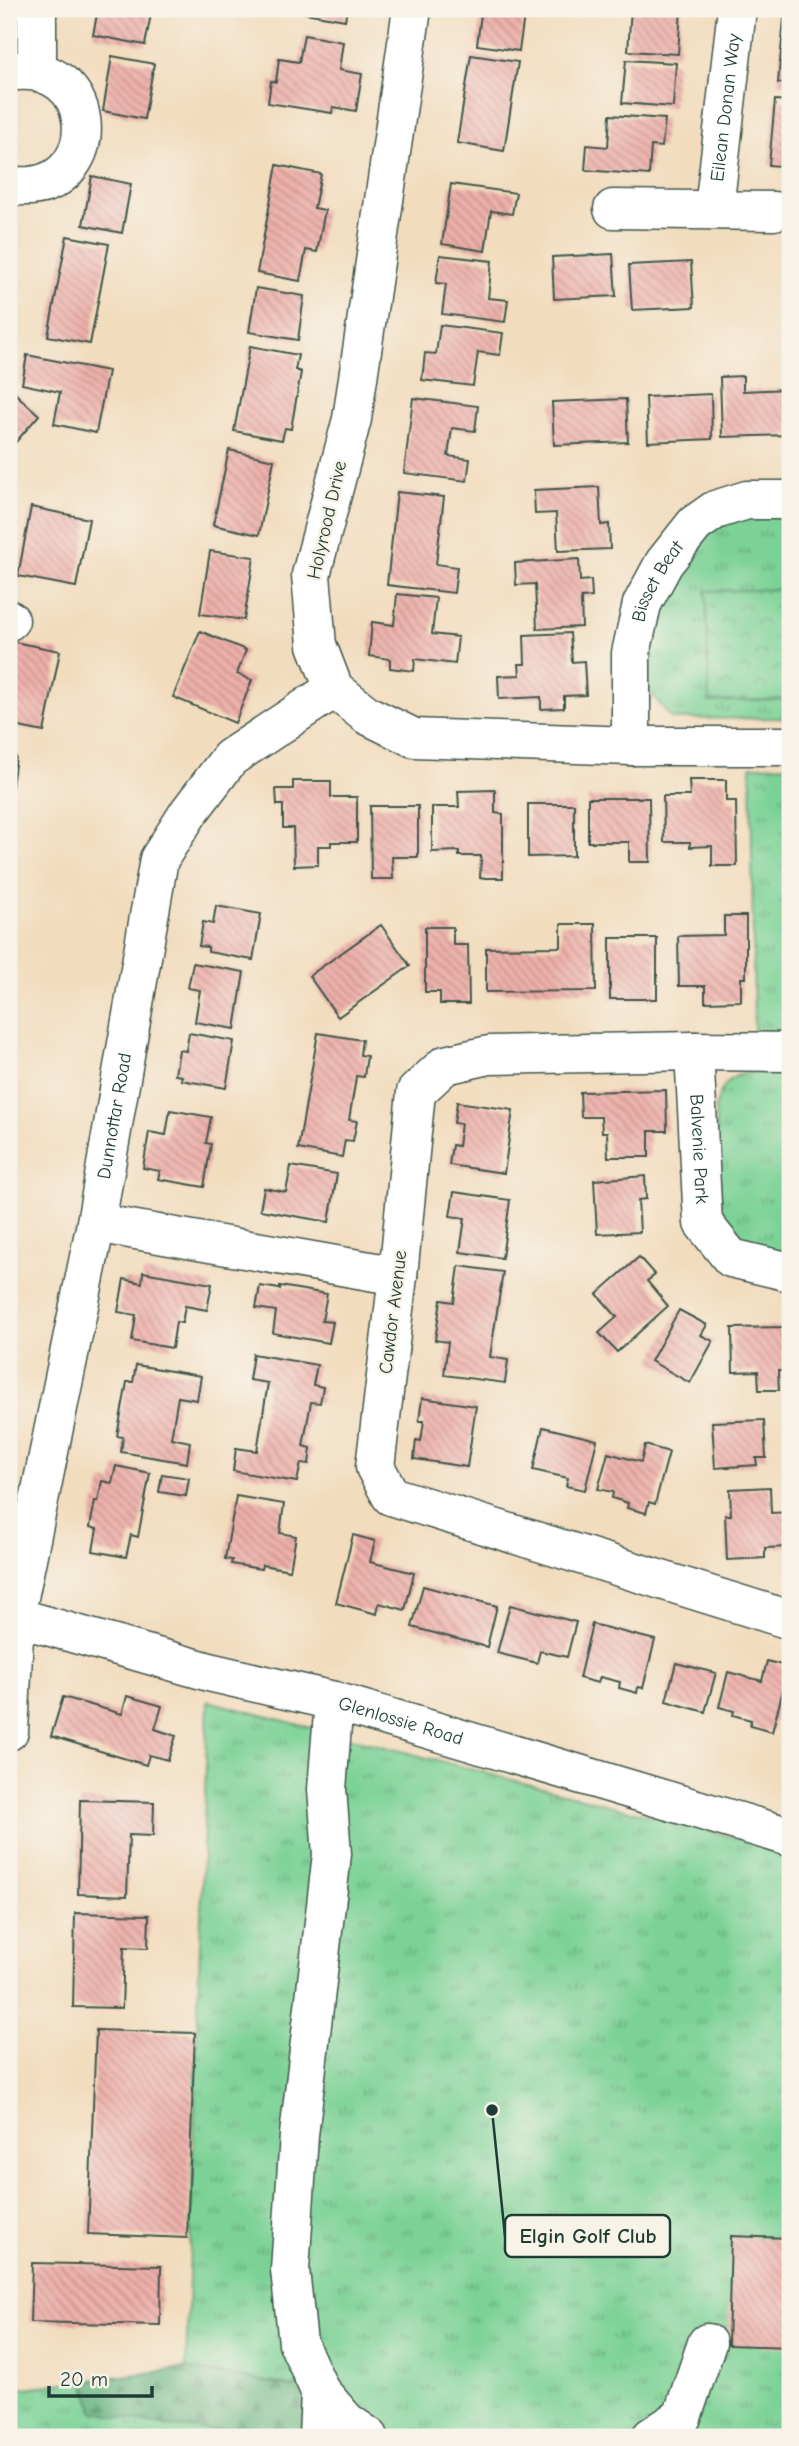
<svg xmlns="http://www.w3.org/2000/svg" width="799" height="2446" font-family="'Comic Neue',sans-serif">
<style>
.grass{fill:url(#grass-tufts);stroke:#4e8865;stroke-width:2}
.forest{fill:url(#forest-firs);stroke:#42785a;stroke-width:2}
.park{fill:url(#park-crowns);stroke:#4e8865;stroke-width:2}
.building{fill:url(#building-back-hatch)}
.lines{fill:none;stroke-linecap:round;stroke-linejoin:round}
.minor-casing{stroke:#3f5549;stroke-width:41}
.minor{stroke:#fff;stroke-width:38}
.labels{text-anchor:middle;dominant-baseline:central;stroke-width:5;stroke-linejoin:round;paint-order:stroke}
.street-label{font-size:19px;fill:#1f3d34;stroke:#f7f3e8}
.leader{fill:none;stroke:#1f3d34;stroke-width:2.5}
.callout-dot{fill:#1f3d34;stroke:#f7f3e8;stroke-width:2.5}
.callout{fill:#f7f3e8;stroke:#1f3d34;stroke-width:2.5}
.callout-label{font-size:21px;text-anchor:middle;font-weight:bold;fill:#1f3d34}
</style>
<defs>
<pattern id="grass-tufts" width="24" height="20" patternUnits="userSpaceOnUse" patternTransform="scale(1.75)"><rect width="24" height="20" fill="#7cd296"/><path d="M3 7l-1-3M5 7V3M7 7l1-3M15 17l-1-3M17 17v-4M19 17l1-3" fill="none" stroke="#65ac7b"/></pattern>
<pattern id="forest-firs" width="22" height="20" patternUnits="userSpaceOnUse" patternTransform="scale(1.75)"><rect width="22" height="20" fill="#65b47f"/><path d="M5 1l3.5 6h-7zM16 11l3.5 6h-7z" fill="#539469"/></pattern>
<pattern id="park-crowns" width="20" height="18" patternUnits="userSpaceOnUse" patternTransform="scale(1.75)"><rect width="20" height="18" fill="#7cd296"/><path d="M2 6a3 3 0 1 1 6 0M12 15a3 3 0 1 1 6 0" fill="none" stroke="#65ac7b"/></pattern>
<pattern id="building-back-hatch" width="6" height="6" patternUnits="userSpaceOnUse" patternTransform="scale(1.75)"><rect width="6" height="6" fill="#eeb0aa"/><path d="M-1 5l2 2M0 0l6 6M5-1l2 2" fill="none" stroke="#c0908b"/></pattern>
</defs>
<rect width="100%" height="100%" fill="#f7f3e8"/>
<filter id="ink" filterUnits="userSpaceOnUse"><feTurbulence type="fractalNoise" baseFrequency=".0143" numOctaves="2"/><feDisplacementMap in="SourceGraphic" scale="14" xChannelSelector="R" yChannelSelector="G"/><feConvolveMatrix kernelMatrix="1 2 1 2 8 2 1 2 1" color-interpolation-filters="sRGB"/></filter>
<filter id="wash" filterUnits="userSpaceOnUse"><feTurbulence type="fractalNoise" baseFrequency=".00686" numOctaves="4" result="noise"/><feDisplacementMap in="SourceGraphic" scale="28" xChannelSelector="R" yChannelSelector="G"/><feGaussianBlur stdDeviation="1.57" result="paint"/><feColorMatrix in="noise" values="0 0 0 0 0 0 0 0 0 0 0 0 0 0 0 0 0 1.4 0 .05"/><feComposite in="paint" operator="in"/></filter>
<g filter="url(#wash)">
<rect width="100%" height="100%" fill="#f2dcbe"/>
<g class="grass">
<path d="M742,514L790,515V718L672,719L648,690L654,630L674,578L709,533Z"/>
<path d="M790,765V1032L754,1033L751,766Z"/>
<path d="M790,1072V1259L740,1246L722,1225L715,1109C725,1064 752,1073 790,1072Z"/>
<path d="M208,1701L790,1852V2437H9V2390L186,2368Z"/>
</g>
<path class="forest" d="M186,2368L320,2391L369,2437H244L239,2433L166,2426L95,2412L84,2382Z"/>
<path class="park" d="M790,589V699L709,702L706,591Z"/>
<g id="blocks">
<g class="building">
<path d="M98,9H152L145,45L93,35Z"/>
<path d="M300,9H347L345,20L299,12Z"/>
<path d="M473,9H525L519,51L477,45L481,14L472,13Z"/>
<path d="M631,9H681L678,54L628,51Z"/>
<path d="M785,9H790V84L778,83Z"/>
<path d="M304,35L343,42L339,70L362,74L356,111L333,107L332,113L268,103L271,81L276,82L279,59L299,62Z"/>
<path d="M471,55L518,62L504,151L457,143Z"/>
<path d="M112,56L154,64L144,119L103,111Z"/>
<path d="M626,60L676,63L673,107L622,103Z"/>
<path d="M775,100L790,101V167L769,165Z"/>
<path d="M610,115L665,119L662,147L651,146L649,175L585,170L587,145L608,147Z"/>
<path d="M277,165L321,174L314,208L325,210L317,252L306,250L300,281L257,273Z"/>
<path d="M92,176L131,184L122,233L83,225Z"/>
<path d="M451,184L516,193L512,214L491,211L485,251L442,244Z"/>
<path d="M67,236L109,244L90,344L48,336Z"/>
<path d="M613,254L616,296L554,299L552,257Z"/>
<path d="M440,255L492,261L488,298L508,300L505,322L442,314L446,284L436,283Z"/>
<path d="M691,262L694,307L632,310L629,265Z"/>
<path d="M256,288L304,296L298,340L249,332Z"/>
<path d="M440,325L503,333L500,355L478,352L473,386L422,380L425,353L436,354Z"/>
<path d="M250,346L298,355L295,370L301,372L291,429L285,428L282,440L234,431Z"/>
<path d="M27,355L108,371L96,433L54,424L60,392L22,384Z"/>
<path d="M743,376V391L790,389V435L722,437L720,377Z"/>
<path d="M9,388L39,415L9,450Z"/>
<path d="M711,394L712,439L648,442L646,397Z"/>
<path d="M413,398L478,406L475,431L452,428L448,456L470,459L467,481L404,473Z"/>
<path d="M626,399L628,442L554,445L552,402Z"/>
<path d="M229,450L274,460L259,535L213,525Z"/>
<path d="M599,487L601,525L609,524L610,549L558,551L556,513L535,514L534,490Z"/>
<path d="M397,492L444,497L436,564L457,567L454,593L387,585Z"/>
<path d="M31,507L89,519L76,587L18,576Z"/>
<path d="M210,551L254,557L244,620L200,614Z"/>
<path d="M579,559L580,581L591,580L592,597L581,598L582,627L537,629L535,584L516,585L515,563Z"/>
<path d="M397,594L436,598L432,634L458,637L455,664L415,659L414,671L390,668V659L369,656L372,622L394,625Z"/>
<path d="M200,631L246,650L237,674L252,680L235,723L173,697Z"/>
<path d="M570,633L572,662L584,661L586,695L564,696V708L541,709V697L499,699L498,676L520,675L519,664H525L524,635Z"/>
<path d="M9,641L60,651L44,732L9,725Z"/>
<path d="M9,755L16,757L10,801H9Z"/>
<path d="M689,780H726V801H736L737,866H712V846L690,847V842H664L663,796H690Z"/>
<path d="M293,781H331V797H357V842H331V846H318V865L294,866L293,828H283V805H277L276,789H293Z"/>
<path d="M495,790V813L503,814V878H480L481,856H459V851L432,852V807H459L458,791Z"/>
<path d="M588,798H649L650,862H629V842H588Z"/>
<path d="M528,804H574V856L528,857Z"/>
<path d="M370,806H418V857H392L393,879H371Z"/>
<path d="M216,906L261,914L253,960L208,952V947L199,946L203,922L213,924Z"/>
<path d="M724,916H746V978H741V1001L705,1002V986H679L678,936L724,935Z"/>
<path d="M561,924H595L596,991L486,992V948L561,947Z"/>
<path d="M381,925L410,966L338,1017L309,976Z"/>
<path d="M425,927H453V945H468L469,1004H440V992H425Z"/>
<rect x="610" y="938" width="47" height="61"/>
<path d="M193,963L244,972L235,1029L195,1022L200,990L188,988Z"/>
<path d="M189,1033L234,1041L226,1088L181,1080L182,1076L175,1075L179,1050L186,1051Z"/>
<path d="M318,1033L362,1040L360,1055L367,1056L364,1077L356,1076L355,1084L349,1120L357,1121L353,1141L345,1140L342,1157L298,1149Z"/>
<path d="M666,1090L667,1131H649V1157H608L607,1132H602L601,1117H581L580,1092Z"/>
<path d="M457,1102L513,1110L504,1173L449,1165L452,1145L458,1146L461,1124L454,1123Z"/>
<path d="M170,1110L211,1117L206,1143L211,1144L204,1187L158,1179L160,1171L143,1168L149,1132L166,1135Z"/>
<path d="M291,1166L337,1174L329,1222L260,1210L264,1188L286,1192Z"/>
<path d="M645,1176L646,1199L638,1200L640,1232L597,1234L594,1180Z"/>
<path d="M454,1192L510,1200L502,1258L460,1252L465,1218L450,1216Z"/>
<path d="M639,1257L655,1275L647,1281L668,1306L617,1352L599,1333L617,1317L597,1294Z"/>
<path d="M459,1266L503,1272L490,1357L508,1360L505,1383L444,1375L448,1342L435,1340L441,1300L454,1302Z"/>
<path d="M143,1272L212,1284L207,1310L185,1306L182,1323L176,1322L172,1348L132,1341L136,1315L118,1312L124,1279L142,1283Z"/>
<path d="M260,1286L280,1289V1286L327,1294L322,1321L333,1322L329,1343L273,1333L276,1311L256,1308Z"/>
<path d="M679,1310L707,1325L701,1335L713,1341L690,1383L651,1361Z"/>
<path d="M790,1327V1371H778L779,1390H759L758,1371L733,1372L732,1328Z"/>
<path d="M253,1354L317,1365L313,1385L323,1387L320,1403L311,1402L303,1446L311,1448L309,1464L301,1463L297,1482L233,1471L236,1448L257,1451L268,1383L249,1380Z"/>
<path d="M136,1365L201,1376L197,1400L178,1397L171,1438L190,1442L187,1463L121,1452L123,1437L117,1436L127,1382H133Z"/>
<path d="M422,1398L476,1406L467,1467L414,1459L416,1440L421,1441L424,1421H419Z"/>
<path d="M764,1420L766,1458H756L757,1465L715,1468L712,1422Z"/>
<path d="M543,1427L597,1440L585,1490L566,1486L568,1478L533,1470Z"/>
<path d="M645,1445L669,1452L655,1504L649,1502L646,1513L627,1508L628,1503L612,1498L613,1492L598,1489L608,1453L641,1462Z"/>
<path d="M116,1466L150,1473L138,1537L131,1535L126,1557L93,1551L97,1529L90,1527L95,1501H98L102,1481L112,1483Z"/>
<path d="M162,1474L189,1478L186,1496L159,1492Z"/>
<path d="M770,1487L771,1513L790,1512V1547L765,1548V1558L727,1560L725,1515H731L730,1489Z"/>
<path d="M236,1496L284,1504L280,1533L296,1536L290,1570L262,1565L261,1569L231,1564L232,1560L225,1559Z"/>
<path d="M353,1535L375,1541L370,1562L414,1573L405,1610L379,1603L377,1614L336,1603Z"/>
<path d="M423,1586L497,1606L487,1647L412,1627Z"/>
<path d="M510,1605L576,1622L567,1657L540,1651L537,1663L497,1653Z"/>
<path d="M592,1624L655,1640L643,1688L638,1687L637,1693L619,1688L620,1682L600,1677L598,1683L579,1678Z"/>
<path d="M767,1661L789,1667L772,1732L750,1726L751,1720L733,1715L734,1711L719,1707L728,1672L762,1681Z"/>
<path d="M676,1663L716,1673L705,1712L666,1701Z"/>
<path d="M127,1696L162,1706L155,1729L176,1736L168,1760L149,1755L146,1765L51,1736L63,1697L122,1714Z"/>
<path d="M80,1800L154,1802L153,1836L129,1835L127,1896L78,1894Z"/>
<path d="M75,1913L149,1915L148,1948L124,1947L122,2008L73,2007Z"/>
<path d="M96,2030L195,2033L187,2238L88,2234Z"/>
<path d="M731,2236L790,2238V2347L728,2345Z"/>
<path d="M32,2263L161,2266L160,2325L30,2322Z"/>
</g>
</g>
</g>
<g filter="url(#ink)">
<use href="#blocks" fill-opacity="0" stroke="#3f5549" stroke-width="2"/>
<g class="lines">
<g class="minor-casing">
<g id="minor">
<path d="M37,9V71"/>
<path d="M412,9L352,419L311,575L317,645L334,689L367,715L414,738L631,746H790"/>
<path d="M9,72C99,57 105,180 30,186C22,186 16,187 9,185"/>
<path d="M613,209L774,211"/>
<path id="s1" d="M714,209L737,9"/>
<path d="M9,621L10,620"/>
<path id="s2" d="M631,746V653L642,604L664,563L695,524L715,510L747,500H790"/>
<path id="s3" d="M694,1051L703,1223L731,1258L790,1272"/>
<path d="M790,1052L694,1051L489,1055L445,1065L416,1092L398,1276L375,1467L391,1496L790,1620"/>
<path d="M96,1223L398,1276"/>
<path id="s4" d="M9,1615L213,1673L334,1701L790,1837"/>
<path d="M334,1701L327,1789L332,1854L299,2135L290,2270L298,2343L320,2391L346,2421L369,2437"/>
<path id="s5" d="M9,1731L15,1617L96,1223L159,859L189,812L230,758L334,689"/>
<path d="M318,2437L320,2391"/>
<path d="M651,2437L682,2417L707,2343"/>
</g>
</g>
<use href="#minor" class="minor"/>
</g>
</g>
<g class="labels">
<g class="street-label">
<text stroke="none"><textPath href="#s1" startOffset="102">Eilean Donan Way</textPath></text>
<text transform="translate(327 520) rotate(-77)">Holyrood Drive</text>
<text stroke="none"><textPath href="#s2" startOffset="170">Bisset Beat</textPath></text>
<text stroke="none"><textPath href="#s5" startOffset="625">Dunnottar Road</textPath></text>
<text stroke="none"><textPath href="#s3" startOffset="98">Balvenie Park</textPath></text>
<text transform="translate(393 1312) rotate(-83)">Cawdor Avenue</text>
<text stroke="none"><textPath href="#s4" startOffset="406">Glenlossie Road</textPath></text>
</g>
</g>
<path class="leader" d="M492 2110L505 2236"/>
<circle class="callout-dot" cx="492" cy="2110" r="7"/>
<rect class="callout" x="505" y="2215" width="165" height="42" rx="7"/>
<g class="callout-label">
<text x="588" y="2243">Elgin Golf Club</text>
</g>
<rect width="799" height="2446" fill="none" stroke="#f7f3e8" stroke-width="35"/>
<path d="M49 2386v10h103v-10" fill="none" stroke="#1f3d34" stroke-width="3.5"/>
<text x="60" y="2386" font-size="21" fill="#1f3d34" stroke="#f7f3e8" stroke-width="5" paint-order="stroke">20 m</text>
</svg>
